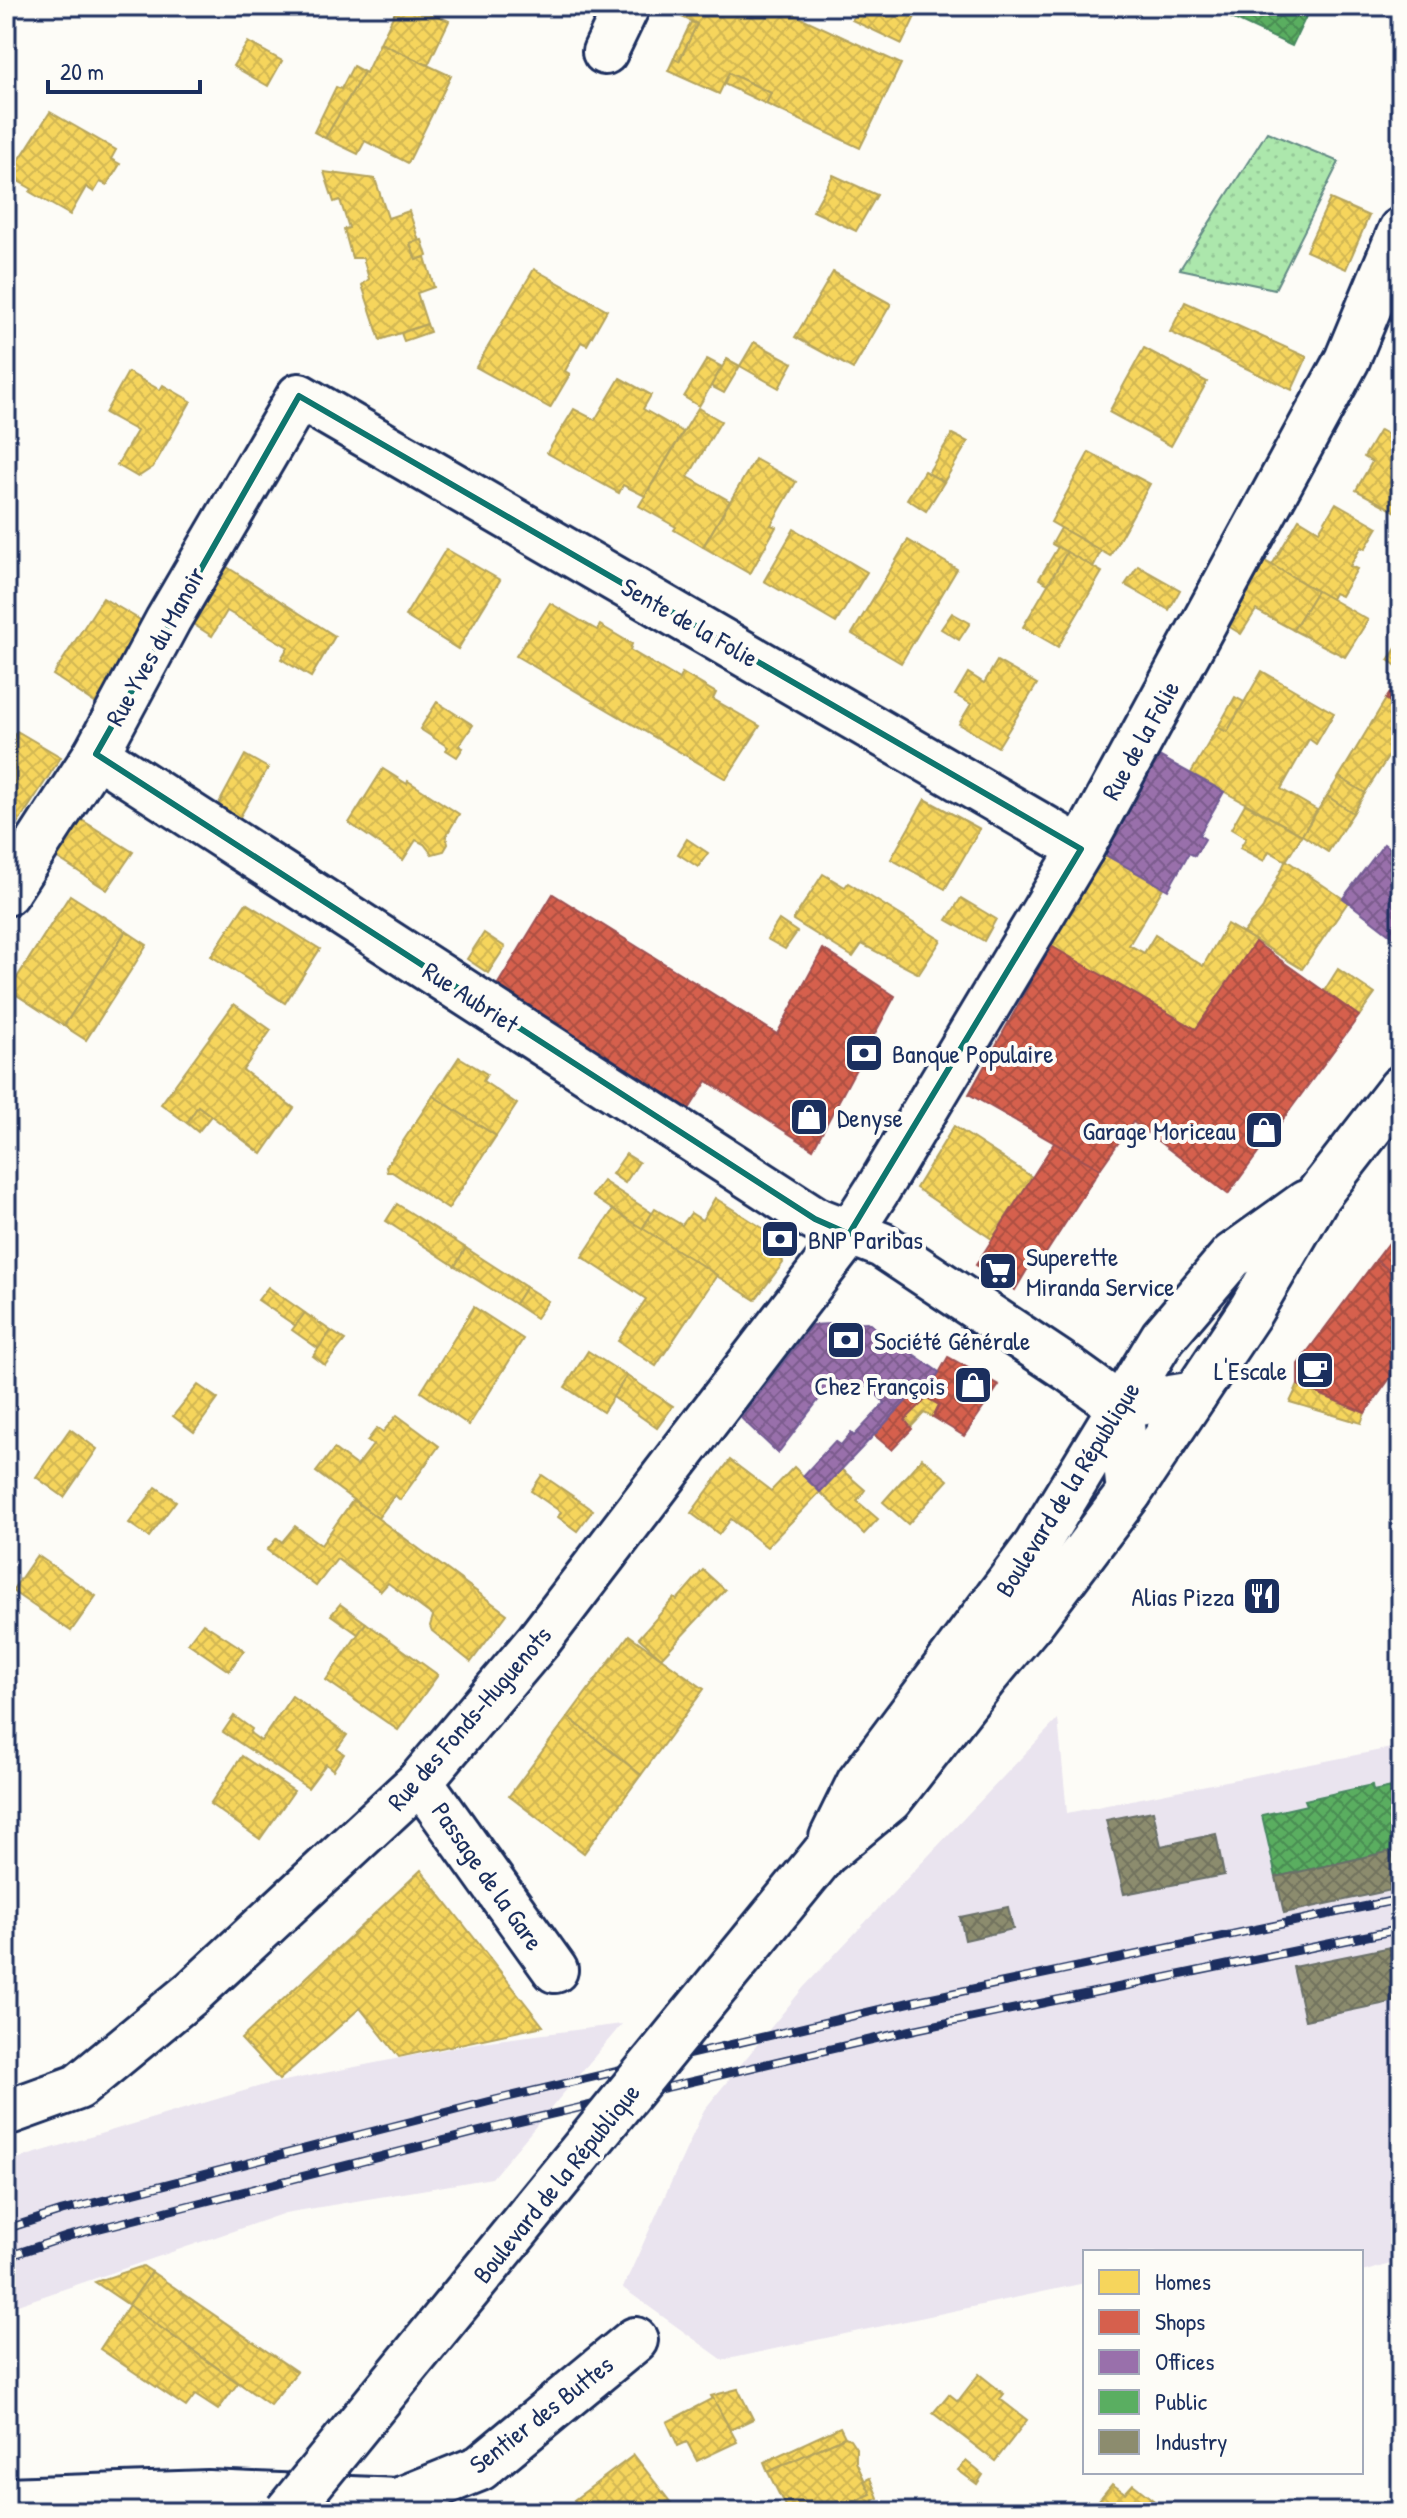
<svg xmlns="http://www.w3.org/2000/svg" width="1407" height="2518" font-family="'Patrick Hand',sans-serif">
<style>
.built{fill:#eae4ef}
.park{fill:url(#park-dots);stroke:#648b85;stroke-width:2}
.homes{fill:url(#homes-cross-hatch);stroke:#b4a35d;stroke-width:2}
.shops{fill:url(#shops-cross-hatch);stroke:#9e5152;stroke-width:2}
.offices{fill:url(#offices-cross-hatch);stroke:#735c94;stroke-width:2}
.public{fill:url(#public-cross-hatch);stroke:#478860;stroke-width:2}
.industry{fill:url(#industry-cross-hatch);stroke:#6a7069;stroke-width:2}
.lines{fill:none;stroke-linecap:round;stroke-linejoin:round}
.minor-casing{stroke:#1b2f5e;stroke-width:50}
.primary-casing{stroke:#1b2f5e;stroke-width:50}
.minor{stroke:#fdfcf7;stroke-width:44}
.primary{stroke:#fdfcf7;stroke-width:44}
.rail-casing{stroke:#1b2f5e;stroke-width:9}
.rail{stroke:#fdfcf7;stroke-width:6;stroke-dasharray:18;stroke-linecap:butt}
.primary-bridge-casing{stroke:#1b2f5e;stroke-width:50;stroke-linecap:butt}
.primary-bridge{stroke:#fdfcf7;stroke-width:44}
.marked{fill:none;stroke:#0f766e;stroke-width:6;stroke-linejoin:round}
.labels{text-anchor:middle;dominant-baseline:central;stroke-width:8;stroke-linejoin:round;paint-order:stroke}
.street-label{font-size:26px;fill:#1b2f5e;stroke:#fdfcf7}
.poi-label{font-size:26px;fill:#1b2f5e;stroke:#fdfcf7;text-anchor:start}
</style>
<defs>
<pattern id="park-dots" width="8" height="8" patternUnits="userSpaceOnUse" patternTransform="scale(2)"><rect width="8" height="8" fill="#ace7ac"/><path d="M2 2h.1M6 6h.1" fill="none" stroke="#93c696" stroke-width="1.8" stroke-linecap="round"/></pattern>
<pattern id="homes-cross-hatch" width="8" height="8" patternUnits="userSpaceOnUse" patternTransform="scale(2)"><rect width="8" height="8" fill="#f6d55c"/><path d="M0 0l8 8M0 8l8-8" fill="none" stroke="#d2b752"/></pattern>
<pattern id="shops-cross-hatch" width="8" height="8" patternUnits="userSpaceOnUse" patternTransform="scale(2)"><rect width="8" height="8" fill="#d6604d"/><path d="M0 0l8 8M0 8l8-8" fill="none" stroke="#ad5043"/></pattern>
<pattern id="offices-cross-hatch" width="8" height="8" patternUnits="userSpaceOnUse" patternTransform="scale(2)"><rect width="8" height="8" fill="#9970ab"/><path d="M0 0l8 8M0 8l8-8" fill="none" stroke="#7c5c8e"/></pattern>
<pattern id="public-cross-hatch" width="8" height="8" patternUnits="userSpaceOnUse" patternTransform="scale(2)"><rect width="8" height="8" fill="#5aae61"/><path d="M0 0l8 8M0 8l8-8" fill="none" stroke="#4a8e53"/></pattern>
<pattern id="industry-cross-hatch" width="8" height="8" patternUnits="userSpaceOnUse" patternTransform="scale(2)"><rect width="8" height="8" fill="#8c8c6e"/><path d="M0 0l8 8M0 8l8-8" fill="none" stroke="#72735e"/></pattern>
</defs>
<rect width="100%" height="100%" fill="#fdfcf7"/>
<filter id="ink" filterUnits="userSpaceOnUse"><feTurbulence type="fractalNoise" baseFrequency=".0125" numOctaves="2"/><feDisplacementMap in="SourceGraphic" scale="16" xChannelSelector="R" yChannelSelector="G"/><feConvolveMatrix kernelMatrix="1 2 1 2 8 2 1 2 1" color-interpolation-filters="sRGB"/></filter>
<g filter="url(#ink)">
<g class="built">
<path d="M1058,1719L1067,1813L1401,1746V2261L1362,2272L1361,2252H1085V2283L723,2360L623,2288L704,2110L803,1988Z"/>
<path d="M622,2024L492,2178L285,2213L6,2309V2162L264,2085L481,2042Z"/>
</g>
<path class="park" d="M1267,132L1339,162L1275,289L1180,269Z"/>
<g class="homes">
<path d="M398,6H417L449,21L428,65L380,43Z"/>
<path d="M685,6H776L901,64L860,148L766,104L771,93L729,73L719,94L668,71L674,58L679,61L697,24L680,16Z"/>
<path d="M859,6H920L902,44L852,20Z"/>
<path d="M691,22L697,24L679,61L674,58Z"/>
<path d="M248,42L282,61L268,86L233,66Z"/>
<path d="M380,43L451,76L408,163L365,141L358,154L325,138L364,72L366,73Z"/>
<path d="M353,66L364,72L325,138L314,132L336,87L341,89Z"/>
<path d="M729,73L771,93L766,104L724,84Z"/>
<path d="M50,112L116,150L111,159L120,164L107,185L100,182L94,192L86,187L70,215L30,192L32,189L9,176Z"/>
<path d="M324,172L375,179L388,218L409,211L419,241L410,243L416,260L425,257L434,287L417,293L427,324L380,340L362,285L369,279L363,258H352L344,229L349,228L340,200L334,202Z"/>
<path d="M833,175L877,195L856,231L813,211Z"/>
<path d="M1330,199L1369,216L1346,269L1306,251Z"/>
<path d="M422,240L427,256L416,260L410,243Z"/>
<path d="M534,269L607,310L587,345L581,342L565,371L570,374L550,408L476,367Z"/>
<path d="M833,272L891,304L853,369L795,337Z"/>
<path d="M1185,302L1307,357L1292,390L1170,332Z"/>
<path d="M427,324L430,332L404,341L401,333Z"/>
<path d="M754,342L793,363L779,388L740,366Z"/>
<path d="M1144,348L1207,382L1171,446L1109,412Z"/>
<path d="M707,359L722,367L699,406L684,397Z"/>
<path d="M727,359L740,366L724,393L711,386Z"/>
<path d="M128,372L160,390L163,385L191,401L153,467L138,477L117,465L137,431L105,413Z"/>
<path d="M620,378L651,395L643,409L683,432L645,496L623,485L619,493L547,453L574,409L595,420Z"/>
<path d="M698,408L721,421L688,477L730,501L703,547L674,530L676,527L639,506Z"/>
<path d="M1380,430L1401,442V504L1396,512L1356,490L1372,462L1364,457Z"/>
<path d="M952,434L968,442L944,482L928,473Z"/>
<path d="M1089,452L1150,484L1110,556L1051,522Z"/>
<path d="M755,459L796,482L771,525L776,527L750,574L703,547Z"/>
<path d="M924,471L944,482L926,511L907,499Z"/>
<path d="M1336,503L1378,527L1365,549L1361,547L1350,566L1357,569L1341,596L1334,593L1331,599L1272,565L1299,519L1319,531Z"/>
<path d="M1061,528L1101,551L1093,567L1052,544Z"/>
<path d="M794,529L867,572L836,623L764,581Z"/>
<path d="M908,540L957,569L901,663L852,634Z"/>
<path d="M1058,547L1067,552L1048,584L1039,579Z"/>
<path d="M446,549L500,580L458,649L405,616Z"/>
<path d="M1067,552L1102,572L1058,647L1023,627Z"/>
<path d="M1265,561L1317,591L1293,630L1256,610L1241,634L1228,626Z"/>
<path d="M1138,566L1180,590L1169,610L1125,585Z"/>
<path d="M227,567L335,636L311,677L281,659L288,647L227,611L212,636L193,624Z"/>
<path d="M1317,591L1368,620L1345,657L1293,630Z"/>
<path d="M103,598L147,624L95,703L53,675Z"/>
<path d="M550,603L597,630L600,625L632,644L630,650L679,679L682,673L716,693L713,699L760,726L726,779L516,656Z"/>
<path d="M952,613L970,623L959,640L941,629Z"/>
<path d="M1401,641V669L1388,660Z"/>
<path d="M997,661L1037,684L998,747L959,724L971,704L955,695L968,673L984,683Z"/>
<path d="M1262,671L1334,713L1316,744L1309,739L1281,789L1317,810L1302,835L1191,773L1218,727L1227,732Z"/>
<path d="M1235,697L1244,702L1227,732L1218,727Z"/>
<path d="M1386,699L1401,710V737L1365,793L1339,777Z"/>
<path d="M437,702L473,725L459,746L463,748L457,757L446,750L448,747L420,729Z"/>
<path d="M17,731L61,757L9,837L6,835V747Z"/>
<path d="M245,755L268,768L238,820L217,807Z"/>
<path d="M383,769L407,784L408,781L459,814L446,836L448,844L444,851L432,854L424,844L416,840L403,860L349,823Z"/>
<path d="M1339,777L1365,793L1353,813L1327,796Z"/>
<path d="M1327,796L1353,813L1328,852L1302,835Z"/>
<path d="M925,799L980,829L945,889L891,859Z"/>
<path d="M1245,804L1302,835L1286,861L1269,851L1264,861L1240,848L1246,838L1231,829Z"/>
<path d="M77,817L133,852L107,890L53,855Z"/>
<path d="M687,839L708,853L698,867L678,854Z"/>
<path d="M1102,853L1163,888L1129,945L1144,953L1155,935L1203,966L1227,924L1256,941L1196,1029L1051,946Z"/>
<path d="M1286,860L1348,902L1302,969L1243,933L1263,908Z"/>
<path d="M823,874L845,887L848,883L941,940L919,974L862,944L853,957L793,920Z"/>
<path d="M70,895L126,931L64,1026L9,990Z"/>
<path d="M961,898L996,919L984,941L947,920Z"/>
<path d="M246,903L320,949L285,1003L211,956Z"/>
<path d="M779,920L797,932L785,949L767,939Z"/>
<path d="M126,931L147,945L86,1040L64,1026Z"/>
<path d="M484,933L505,947L488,973L467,959Z"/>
<path d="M1338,969L1375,994L1359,1016L1324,991Z"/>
<path d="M234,1004L271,1030L243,1070L294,1108L262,1154L198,1106L187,1123L161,1104Z"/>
<path d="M459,1057L487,1074L483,1081L517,1104L496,1136L433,1096Z"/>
<path d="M433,1096L496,1136L448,1209L392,1172H387L386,1167Z"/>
<path d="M198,1106L211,1116L198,1132L187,1123Z"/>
<path d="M954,1126L1032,1177L992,1239L916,1188Z"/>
<path d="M626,1154L639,1162L625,1183L612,1174Z"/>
<path d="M603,1181L652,1213L642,1229L592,1196Z"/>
<path d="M715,1198L780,1239L783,1263L755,1300L642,1229L655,1209L682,1225L691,1213L702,1220Z"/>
<path d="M397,1204L466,1248L455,1266L386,1221Z"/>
<path d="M613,1210L717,1275L656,1366L618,1341L646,1299L582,1257Z"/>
<path d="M466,1248L526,1287L515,1304L455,1266Z"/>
<path d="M268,1287L305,1313L296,1326L258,1300Z"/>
<path d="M526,1287L548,1301L536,1318L515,1304Z"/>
<path d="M474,1307L523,1339L469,1425L421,1392Z"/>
<path d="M305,1313L331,1331L319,1349L292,1330Z"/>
<path d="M331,1331L345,1340L325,1365L313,1356Z"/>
<path d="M588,1351L627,1376L603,1412L565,1387Z"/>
<path d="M627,1376L673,1406L657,1428L613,1397Z"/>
<path d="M198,1385L218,1399L194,1432L173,1416Z"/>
<path d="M1298,1385L1365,1413L1361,1423L1290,1402Z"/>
<path d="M927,1398L939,1405L933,1417L924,1413L911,1427L905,1420Z"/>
<path d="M397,1415L439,1446L400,1500L395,1495L378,1518L316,1472L334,1449L357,1466L373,1445L367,1441L377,1428L383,1432Z"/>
<path d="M70,1429L97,1449L64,1497L36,1477Z"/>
<path d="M922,1458L948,1480L908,1524L883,1502Z"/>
<path d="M730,1460L771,1491L794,1467L820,1492L767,1547L731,1519L719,1534L691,1513Z"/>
<path d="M841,1469L865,1490L857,1501L878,1519L864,1534L820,1492Z"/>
<path d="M542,1475L593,1510L577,1531L558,1517L561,1512L531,1491Z"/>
<path d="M156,1487L176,1501L149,1537L129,1523Z"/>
<path d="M353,1500L507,1614L471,1662L432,1631L430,1626L433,1616L388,1583L381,1591L337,1559L316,1586L267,1550L277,1538L282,1542L295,1526L321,1545Z"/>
<path d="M37,1555L96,1596L71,1631L12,1591Z"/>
<path d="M703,1570L725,1590L661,1658L639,1638L674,1598L677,1600Z"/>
<path d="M340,1604L366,1623L358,1634L331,1615Z"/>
<path d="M203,1623L244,1650L229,1671L188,1643Z"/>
<path d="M366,1623L438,1675L398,1730L326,1680Z"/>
<path d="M629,1635L704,1689L641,1775L568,1717Z"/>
<path d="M292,1696L347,1735L337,1749L344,1754L333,1770L326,1764L308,1788L223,1732L234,1716L252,1729L250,1733L261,1741Z"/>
<path d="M568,1717L641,1775L584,1853L509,1796Z"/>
<path d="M242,1756L294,1791L260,1839L210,1804Z"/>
<path d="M421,1870L543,2026L399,2057L360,2008L279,2080L241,2039Z"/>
<path d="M143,2266L152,2272L129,2305L95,2282Z"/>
<path d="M152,2272L297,2372L270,2405L129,2305Z"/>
<path d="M129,2305L238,2383L218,2410L195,2395L186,2407L100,2349Z"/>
<path d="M979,2374L1004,2394L1000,2399L1027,2420L995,2461L933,2413L949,2394L958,2401Z"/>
<path d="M738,2389L753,2419L730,2430L711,2396Z"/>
<path d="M713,2398L737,2442L697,2461L687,2442L678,2446L667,2422Z"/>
<path d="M840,2427L845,2437L768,2472L764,2462Z"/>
<path d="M845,2437L850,2439L856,2448V2462L871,2494L831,2512H788L768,2472Z"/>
<path d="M634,2455L678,2512H583L574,2500Z"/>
<path d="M966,2461L983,2475L977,2484L958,2470Z"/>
<path d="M870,2478L878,2498L873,2500L876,2506L863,2512H831L871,2494L864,2481Z"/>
<path d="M1112,2484L1125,2493L1133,2484L1168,2512H1089Z"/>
</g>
<g class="shops">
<path d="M1401,676V710L1386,699Z"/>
<path d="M553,894L777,1034L823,949L895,996L813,1149L707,1081L689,1109L496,987Z"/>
<path d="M1255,942L1359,1016L1228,1194L1133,1122L1100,1169L969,1094L1051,946L1196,1029Z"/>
<path d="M1054,1143L1100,1169L1037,1267L1031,1263L1015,1290L976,1265Z"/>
<path d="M1401,1227V1280L1376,1260Z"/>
<path d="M1376,1260L1401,1280V1363L1365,1413L1298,1385V1364Z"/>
<path d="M948,1357L999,1385L964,1436L933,1417L939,1405L927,1398L905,1420L912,1429L892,1450L874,1435L911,1396L927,1394Z"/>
</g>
<g class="offices">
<path d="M1157,755L1224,792L1199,835L1205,839L1195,856L1189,853L1168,890L1102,853Z"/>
<path d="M1384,844L1401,857V943L1343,898Z"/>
<path d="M867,1322L939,1372L927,1394L911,1396L820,1492L803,1476L835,1441L841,1445L851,1433L854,1436L885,1403L867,1385L857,1394L820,1398L778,1453L741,1418L812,1325Z"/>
</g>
<g class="public">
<path d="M1206,6H1311L1292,46Z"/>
<path d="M1372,1785L1373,1791L1401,1785V1849L1276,1877L1262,1815L1307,1805L1305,1800Z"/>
</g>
<g class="industry">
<path d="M1153,1811L1161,1846L1216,1834L1224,1875L1124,1894L1106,1820Z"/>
<path d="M1401,1849V1888L1284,1913L1276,1877Z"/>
<path d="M1008,1907L1013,1929L965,1940L960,1917Z"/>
<path d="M1401,1945V2000L1305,2020L1293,1967Z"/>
</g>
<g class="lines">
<g class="minor-casing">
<g id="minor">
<path d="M605,52L627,6"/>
<path d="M96,754L815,1219L882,1245L1070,1370L1120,1406"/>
<path d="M6,893L96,754L168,620L299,396L1081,849"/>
<path d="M1120,1406L1129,1493"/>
<path d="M1120,1406L1195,1394"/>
<path d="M420,1781L555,1970"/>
<path d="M6,2113L78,2087L193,1992L420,1781L539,1640L849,1234L878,1189L1081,849L1347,360L1401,230"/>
<path d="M6,2500L208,2493L398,2501L480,2468L635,2340"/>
</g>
</g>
<g class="primary-casing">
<g id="primary">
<path d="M832,1838L859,1783L1036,1546L1163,1337L1232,1256L1306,1203"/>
<path d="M824,1854L890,1799L986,1676L1033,1620L1129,1493L1251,1310L1318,1195L1401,1088"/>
</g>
</g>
<use href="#minor" class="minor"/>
<use href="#primary" class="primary"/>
<g class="rail-casing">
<g id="rail">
<path d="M6,2229L62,2211L495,2100L920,2000L1401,1899"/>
<path d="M6,2257L69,2236L501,2126L917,2029L1401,1929"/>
</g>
</g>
<use href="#rail" class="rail"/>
<g class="primary-bridge-casing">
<path id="primary-bridge" d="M287,2512L824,1854"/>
</g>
<use href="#primary-bridge" class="primary-bridge"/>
</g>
</g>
<path class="marked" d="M299,396L1081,849L849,1234L815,1219L96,754Z"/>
<defs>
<g id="bank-square" transform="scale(2)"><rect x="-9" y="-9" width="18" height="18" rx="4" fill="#1b2f5e" stroke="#fdfcf7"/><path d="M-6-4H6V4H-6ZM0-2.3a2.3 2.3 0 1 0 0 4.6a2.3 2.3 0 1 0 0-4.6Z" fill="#fff"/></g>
<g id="shop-square" transform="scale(2)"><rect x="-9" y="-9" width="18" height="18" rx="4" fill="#1b2f5e" stroke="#fdfcf7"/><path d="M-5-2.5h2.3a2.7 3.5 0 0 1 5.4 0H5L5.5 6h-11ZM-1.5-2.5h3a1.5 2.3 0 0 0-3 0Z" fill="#fff"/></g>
<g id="supermarket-square" transform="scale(2)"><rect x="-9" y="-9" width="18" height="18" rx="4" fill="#1b2f5e" stroke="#fdfcf7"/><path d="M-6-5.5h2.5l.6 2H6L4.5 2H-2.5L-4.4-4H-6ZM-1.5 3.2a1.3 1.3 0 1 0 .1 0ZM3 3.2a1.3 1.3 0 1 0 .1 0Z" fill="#fff"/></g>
<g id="cafe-square" transform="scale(2)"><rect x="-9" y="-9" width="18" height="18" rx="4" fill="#1b2f5e" stroke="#fdfcf7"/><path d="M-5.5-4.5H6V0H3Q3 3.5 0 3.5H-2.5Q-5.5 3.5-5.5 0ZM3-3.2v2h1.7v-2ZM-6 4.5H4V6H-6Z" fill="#fff"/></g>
<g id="restaurant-square" transform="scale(2)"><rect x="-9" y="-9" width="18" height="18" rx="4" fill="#1b2f5e" stroke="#fdfcf7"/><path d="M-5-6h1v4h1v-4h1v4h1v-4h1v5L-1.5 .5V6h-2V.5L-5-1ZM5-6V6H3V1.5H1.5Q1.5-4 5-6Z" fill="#fff"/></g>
</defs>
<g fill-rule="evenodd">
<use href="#bank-square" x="864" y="1053"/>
<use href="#shop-square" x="809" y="1117"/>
<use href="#shop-square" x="1264" y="1130"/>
<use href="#bank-square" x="780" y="1239"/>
<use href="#supermarket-square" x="998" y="1271"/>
<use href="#bank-square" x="846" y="1340"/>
<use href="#cafe-square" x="1315" y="1370"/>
<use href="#shop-square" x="973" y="1385"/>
<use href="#restaurant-square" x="1262" y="1596"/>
</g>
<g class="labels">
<g class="street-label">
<text transform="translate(690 622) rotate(30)">Sente de la Folie</text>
<text transform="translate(155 646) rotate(-61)">Rue Yves du Manoir</text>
<text transform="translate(1140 740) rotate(-61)">Rue de la Folie</text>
<text transform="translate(471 997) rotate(33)">Rue Aubriet</text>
<text transform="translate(1067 1489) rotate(-58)">Boulevard de la République</text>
<text transform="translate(469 1718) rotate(-49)">Rue des Fonds-Huguenots</text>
<text transform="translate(488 1876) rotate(55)">Passage de la Gare</text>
<text transform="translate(556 2183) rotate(-51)">Boulevard de la République</text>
<text transform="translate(541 2414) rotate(-38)">Sentier des Buttes</text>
</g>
<g class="poi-label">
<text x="892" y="1053">Banque Populaire</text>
<text x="837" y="1117">Denyse</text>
<text x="1236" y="1130" text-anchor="end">Garage Moriceau</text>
<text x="808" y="1239">BNP Paribas</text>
<text x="1026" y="1256">Superette<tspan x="1026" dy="30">Miranda Service</tspan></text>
<text x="874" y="1340">Société Générale</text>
<text x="1287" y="1370" text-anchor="end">L'Escale</text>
<text x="945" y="1385" text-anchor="end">Chez François</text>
<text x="1234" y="1596" text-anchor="end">Alias Pizza</text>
</g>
</g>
<rect width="1407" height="2518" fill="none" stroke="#fdfcf7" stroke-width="32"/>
<rect x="16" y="16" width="1375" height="2486" fill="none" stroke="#1b2f5e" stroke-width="3" filter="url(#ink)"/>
<rect x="1083" y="2250" width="280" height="224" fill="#fdfcf7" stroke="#a3aaba" stroke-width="2"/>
<rect x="1099" y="2270" width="40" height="24" fill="#f6d55c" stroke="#a3aaba" stroke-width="2"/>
<text x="1155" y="2290" font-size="24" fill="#1b2f5e">Homes</text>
<rect x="1099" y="2310" width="40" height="24" fill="#d6604d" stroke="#a3aaba" stroke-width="2"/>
<text x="1155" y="2330" font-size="24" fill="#1b2f5e">Shops</text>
<rect x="1099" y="2350" width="40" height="24" fill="#9970ab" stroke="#a3aaba" stroke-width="2"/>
<text x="1155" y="2370" font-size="24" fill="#1b2f5e">Offices</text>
<rect x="1099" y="2390" width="40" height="24" fill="#5aae61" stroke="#a3aaba" stroke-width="2"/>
<text x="1155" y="2410" font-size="24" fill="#1b2f5e">Public</text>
<rect x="1099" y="2430" width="40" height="24" fill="#8c8c6e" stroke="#a3aaba" stroke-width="2"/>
<text x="1155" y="2450" font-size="24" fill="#1b2f5e">Industry</text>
<path d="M48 80v12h152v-12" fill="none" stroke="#1b2f5e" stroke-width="4"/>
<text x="60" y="80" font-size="24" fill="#1b2f5e" stroke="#fdfcf7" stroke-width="6" paint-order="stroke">20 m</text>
</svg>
